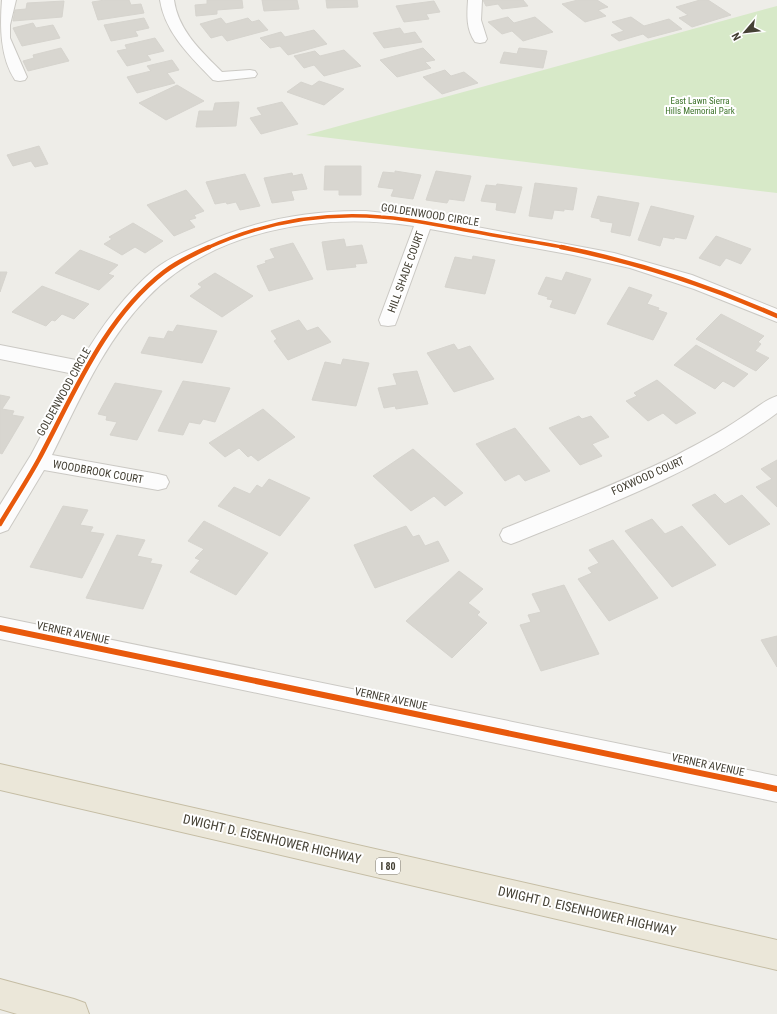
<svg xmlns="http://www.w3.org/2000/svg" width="777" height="1014" font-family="'Roboto Condensed',sans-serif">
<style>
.green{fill:#d7e9c8}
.building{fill:#d8d6d0;stroke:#d6d4ce}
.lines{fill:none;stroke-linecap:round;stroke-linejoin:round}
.minor-casing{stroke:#cbc9c4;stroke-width:2}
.highway-casing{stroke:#c5bda4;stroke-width:2}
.minor{fill:#fcfcfc;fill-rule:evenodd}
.highway{fill:#ebe7d9;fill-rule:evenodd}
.cycleway-far2-casing{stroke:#fff;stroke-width:5}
.cycleway-far1-casing{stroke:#fff;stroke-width:7}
.cycleway-casing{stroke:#fff;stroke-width:8}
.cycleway-far2{stroke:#e8590c;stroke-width:3.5}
.cycleway-far1{stroke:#e8590c;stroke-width:4.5}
.cycleway{stroke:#e8590c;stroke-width:6}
.labels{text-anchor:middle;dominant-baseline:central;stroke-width:4;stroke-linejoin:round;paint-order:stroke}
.far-park-label{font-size:9px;fill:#3d732a;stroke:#fff}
.shield{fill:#fff;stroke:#7c7971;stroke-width:1}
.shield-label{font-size:10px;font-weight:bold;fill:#444034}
.street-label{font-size:11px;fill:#444034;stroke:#fff}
.near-street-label{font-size:13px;fill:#444034;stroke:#fff}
</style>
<rect width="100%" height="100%" fill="#eeede8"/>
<path class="green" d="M777,6V193L306,135Z"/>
<g class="building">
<path d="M105,0H129L131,5L141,4L144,13L98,20L92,2Z"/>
<path d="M207,0H242L243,8L217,10V14L196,16L195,5L207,4Z"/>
<path d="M262,0H297L299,9L264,11Z"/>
<path d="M326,0H357L358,7L327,8Z"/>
<path d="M483,0H523L528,6L502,9L498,4L486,6Z"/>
<path d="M578,0H597L608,7L598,10L606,16L585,22L562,4Z"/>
<path d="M700,0H708L731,15L692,27L679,18L688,15L676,7Z"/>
<path d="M64,1L62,17L13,21L15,10L26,9L27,3Z"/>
<path d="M434,1L440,12L426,14L429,19L404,22L396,6Z"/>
<path d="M508,17L514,23L535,17L553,32L523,41L512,31L502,34L488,22Z"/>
<path d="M631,17L644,26L669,19L682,29L648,38L643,34L619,41L611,35L624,31L612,22Z"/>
<path d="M144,18L149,28L135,31L138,36L111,41L104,25Z"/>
<path d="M221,18L226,24L248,18L252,22L259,20L268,30L227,41L222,35L211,38L200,24Z"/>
<path d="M33,23L36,28L53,25L60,38L22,46L13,28Z"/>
<path d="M400,28L404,34L415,32L422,42L384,48L373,33Z"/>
<path d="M314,30L327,44L288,55L280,46L270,48L260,38L281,32L285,37Z"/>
<path d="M155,38L164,51L147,55L151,60L127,66L117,51L127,49L125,45Z"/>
<path d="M61,48L69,61L28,71L23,61L34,58L33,55Z"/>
<path d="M423,48L435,60L425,62L431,68L397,77L380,60Z"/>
<path d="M519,48L547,51L543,68L500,63L504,52L517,54Z"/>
<path d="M344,50L361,66L324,76L314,65L304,68L294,56L315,51L320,56Z"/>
<path d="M172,60L179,70L167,73L175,83L137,93L127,77L151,71L147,66Z"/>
<path d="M445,70L451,76L464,72L478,83L442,94L423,77Z"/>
<path d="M319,81L344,89L324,105L287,92L301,82L312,86Z"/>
<path d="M177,85L204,101L166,120L139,103Z"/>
<path d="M239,102L236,126L196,127L199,111H213L215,103Z"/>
<path d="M282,102L298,124L261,134L250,118L262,115L257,108Z"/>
<path d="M39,146L48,164L35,167L31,161L13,166L7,155Z"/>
<path d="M325,166H361V195H339V190H324Z"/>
<path d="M395,171L421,175L413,199L391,196L394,189L378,187L383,172L395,173Z"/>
<path d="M436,171L471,176L464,201L449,199L447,203L426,200Z"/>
<path d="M292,173L293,176L302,174L307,189L291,191L294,200L272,203L264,178Z"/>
<path d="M245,174L260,206L240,210L236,202L227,204L226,202L215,204L206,182Z"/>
<path d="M535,183L577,188L573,210L564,209V211L554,210L552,219L529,216Z"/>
<path d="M497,184L522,187L515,213L496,210L497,203L481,201L486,185L496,186Z"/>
<path d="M186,190L204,211L194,215L196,218L189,220L195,227L174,236L147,205Z"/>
<path d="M598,196L639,203L630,236L611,232L613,223L600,221V219L591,217Z"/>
<path d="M651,206L694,216L686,239L675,237L674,239L663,237L660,246L638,240Z"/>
<path d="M133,223L163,241L145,253L135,247L122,255L104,244L112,239L109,237Z"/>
<path d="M716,236L751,249L741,264L726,258L720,266L699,258Z"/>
<path d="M344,239L346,247L362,245L367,263L355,264L356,267L327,270L322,242Z"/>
<path d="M293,243L313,279L269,291L257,266L266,263L265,261L275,258L270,249Z"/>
<path d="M80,250L118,265L108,274L114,276L99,290L55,273Z"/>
<path d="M473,256L495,260L485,294L445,287L455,257L472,260Z"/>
<path d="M0,272H7L0,292Z"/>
<path d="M566,272L591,279L575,314L550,307L553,300L547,299L548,297L538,294L546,277L562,281Z"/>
<path d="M215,273L253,296L222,317L190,296L202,287L198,284Z"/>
<path d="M42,286L89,304L74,319L62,314L55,321L52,320L46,326L12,312Z"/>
<path d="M629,287L652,295L647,304L659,308L658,310L667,313L653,340L607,324Z"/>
<path d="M721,314L764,336L758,342L761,344L755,351L769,358L756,371L696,339Z"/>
<path d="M299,320L307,331L318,327L331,342L288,360L274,341L277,339L271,331Z"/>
<path d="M177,325L217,331L202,363L141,353L149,337L164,339L168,331L173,332Z"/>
<path d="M454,344L458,350L470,346L494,379L454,392L427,353Z"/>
<path d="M696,345L748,374L734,387L723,381L715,389L674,365Z"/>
<path d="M343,359L369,363L356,406L312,400L325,362L341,365Z"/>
<path d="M417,371L428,404L396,409L395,406L384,408L378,388L397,385L393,374Z"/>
<path d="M657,380L696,413L676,424L663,413L648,421L626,401L637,396L634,393Z"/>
<path d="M183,381L230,388L215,422L203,419L200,424L189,422L183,435L158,431Z"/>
<path d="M115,383L162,391L137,440L110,435L117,422L106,420L107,416L98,414Z"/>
<path d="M0,395L10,397L2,409L14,411L12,415L24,417L2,454L0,453Z"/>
<path d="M263,409L295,437L258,461L251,455L248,457L239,448L225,457L209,443Z"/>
<path d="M579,416L582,419L591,416L609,437L592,444L602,456L580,465L549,428Z"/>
<path d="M515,428L550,471L525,481L519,474L505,481L476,444Z"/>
<path d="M413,449L463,493L445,506L434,496L411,511L373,476Z"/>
<path d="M777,460V507L756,487L772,479L761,469Z"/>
<path d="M269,479L310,498L280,536L218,506L234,487L250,494L257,485L262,488Z"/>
<path d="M715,494L725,504L742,495L770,524L729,545L692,505Z"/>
<path d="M63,506L88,510L80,525L93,527L90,532L104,534L82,578L30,567Z"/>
<path d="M652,519L665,534L682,526L716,565L672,587L625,531Z"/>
<path d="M204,521L268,553L236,595L190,572L200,560L195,558L204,549L188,541Z"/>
<path d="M406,526L413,537L419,535L425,546L438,541L449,561L375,588L354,545Z"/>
<path d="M117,535L145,540L137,556L152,559L150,563L162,565L143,609L86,598Z"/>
<path d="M613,540L658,598L609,621L578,579L592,573L588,568L599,563L589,550Z"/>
<path d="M459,571L483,589L468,603L480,612L477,615L487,623L452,658L406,621Z"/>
<path d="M564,585L599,654L541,671L520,625L531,622L528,615L541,612L532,594Z"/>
<path d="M777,636V667L761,640Z"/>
</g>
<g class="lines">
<g class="minor-casing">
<g id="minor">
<path d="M2,0H16L10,25V38L27,77L25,80L20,81L15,80C0,57 0,26 2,0Z"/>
<path d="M160,0H174C178,30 201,51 222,72L250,70L255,71L257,74L255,77L218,81L213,80C191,57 165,33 160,0Z"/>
<path d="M468,0H482L481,20L487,39L485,42L480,43L475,42C466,29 467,15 468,0Z"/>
<path d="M366,211L429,218L614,253L692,275L777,309V322L694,289L630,268L573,255L430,229L397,320L395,325L388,326L381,325L379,320L414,226C323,212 213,229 147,298C104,342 79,401 52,455L158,474L166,476L169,482L166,488L158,490L44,470L8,530L0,533V505L31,455L74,374L0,359V345L81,361C101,327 125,294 155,269C168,259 183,252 198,246C251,221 307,210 366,211Z"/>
<path d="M777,396V413C699,471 608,505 519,541L511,544L503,541L500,535L503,529C561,505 621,483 677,455C699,443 721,432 741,418C753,411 764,400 777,396Z"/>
<path d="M0,617L777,776V802L0,639Z"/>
</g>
</g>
<g class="highway-casing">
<g id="highway">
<path d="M0,764L777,940V970L0,790Z"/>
<path d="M0,979L74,999L85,1003L89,1014H17L0,1009Z"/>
</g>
</g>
<use href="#minor" class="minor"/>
<use href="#highway" class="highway"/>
<g class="cycleway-far2-casing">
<path id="cycleway-far2" d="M207,248C262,223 322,212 381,217C414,219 445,227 477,232C507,238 537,242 567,248"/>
</g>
<g class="cycleway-far1-casing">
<g id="cycleway-far1">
<path d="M561,247C637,262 707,285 777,316"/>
<path d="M0,524C13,502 27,481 39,459C74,394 104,318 164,272C178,261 194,254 209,247"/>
</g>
</g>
<g class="cycleway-casing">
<path id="cycleway" d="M0,628L777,789"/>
</g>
<use href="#cycleway-far2" class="cycleway-far2"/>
<use href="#cycleway-far1" class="cycleway-far1"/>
<use href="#cycleway" class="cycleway"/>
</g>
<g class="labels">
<g class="far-park-label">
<text x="700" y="101">East Lawn Sierra<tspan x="700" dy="10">Hills Memorial Park</tspan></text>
</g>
<rect class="shield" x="376" y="858" width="24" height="16" rx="3"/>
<g class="shield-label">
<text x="388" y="866">I 80</text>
</g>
<g class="street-label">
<text transform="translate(430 215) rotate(9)">GOLDENWOOD CIRCLE</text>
<text transform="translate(406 272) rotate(-70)">HILL SHADE COURT</text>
<text transform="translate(64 392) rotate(-61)">GOLDENWOOD CIRCLE</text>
<text transform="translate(98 472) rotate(10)">WOODBROOK COURT</text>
<text transform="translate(648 476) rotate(-24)">FOXWOOD COURT</text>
<text transform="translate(73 633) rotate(12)">VERNER AVENUE</text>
<text transform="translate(391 699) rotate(12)">VERNER AVENUE</text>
<text transform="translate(708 765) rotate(12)">VERNER AVENUE</text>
</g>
<g class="near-street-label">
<text transform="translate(272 839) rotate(13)">DWIGHT D. EISENHOWER HIGHWAY</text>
<text transform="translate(587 911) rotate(13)">DWIGHT D. EISENHOWER HIGHWAY</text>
</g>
</g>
<g transform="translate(745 32) rotate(242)" stroke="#ffffff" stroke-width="3" paint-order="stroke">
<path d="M0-3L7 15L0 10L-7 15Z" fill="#444034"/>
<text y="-6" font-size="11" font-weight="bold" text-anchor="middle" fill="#444034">N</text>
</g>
</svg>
